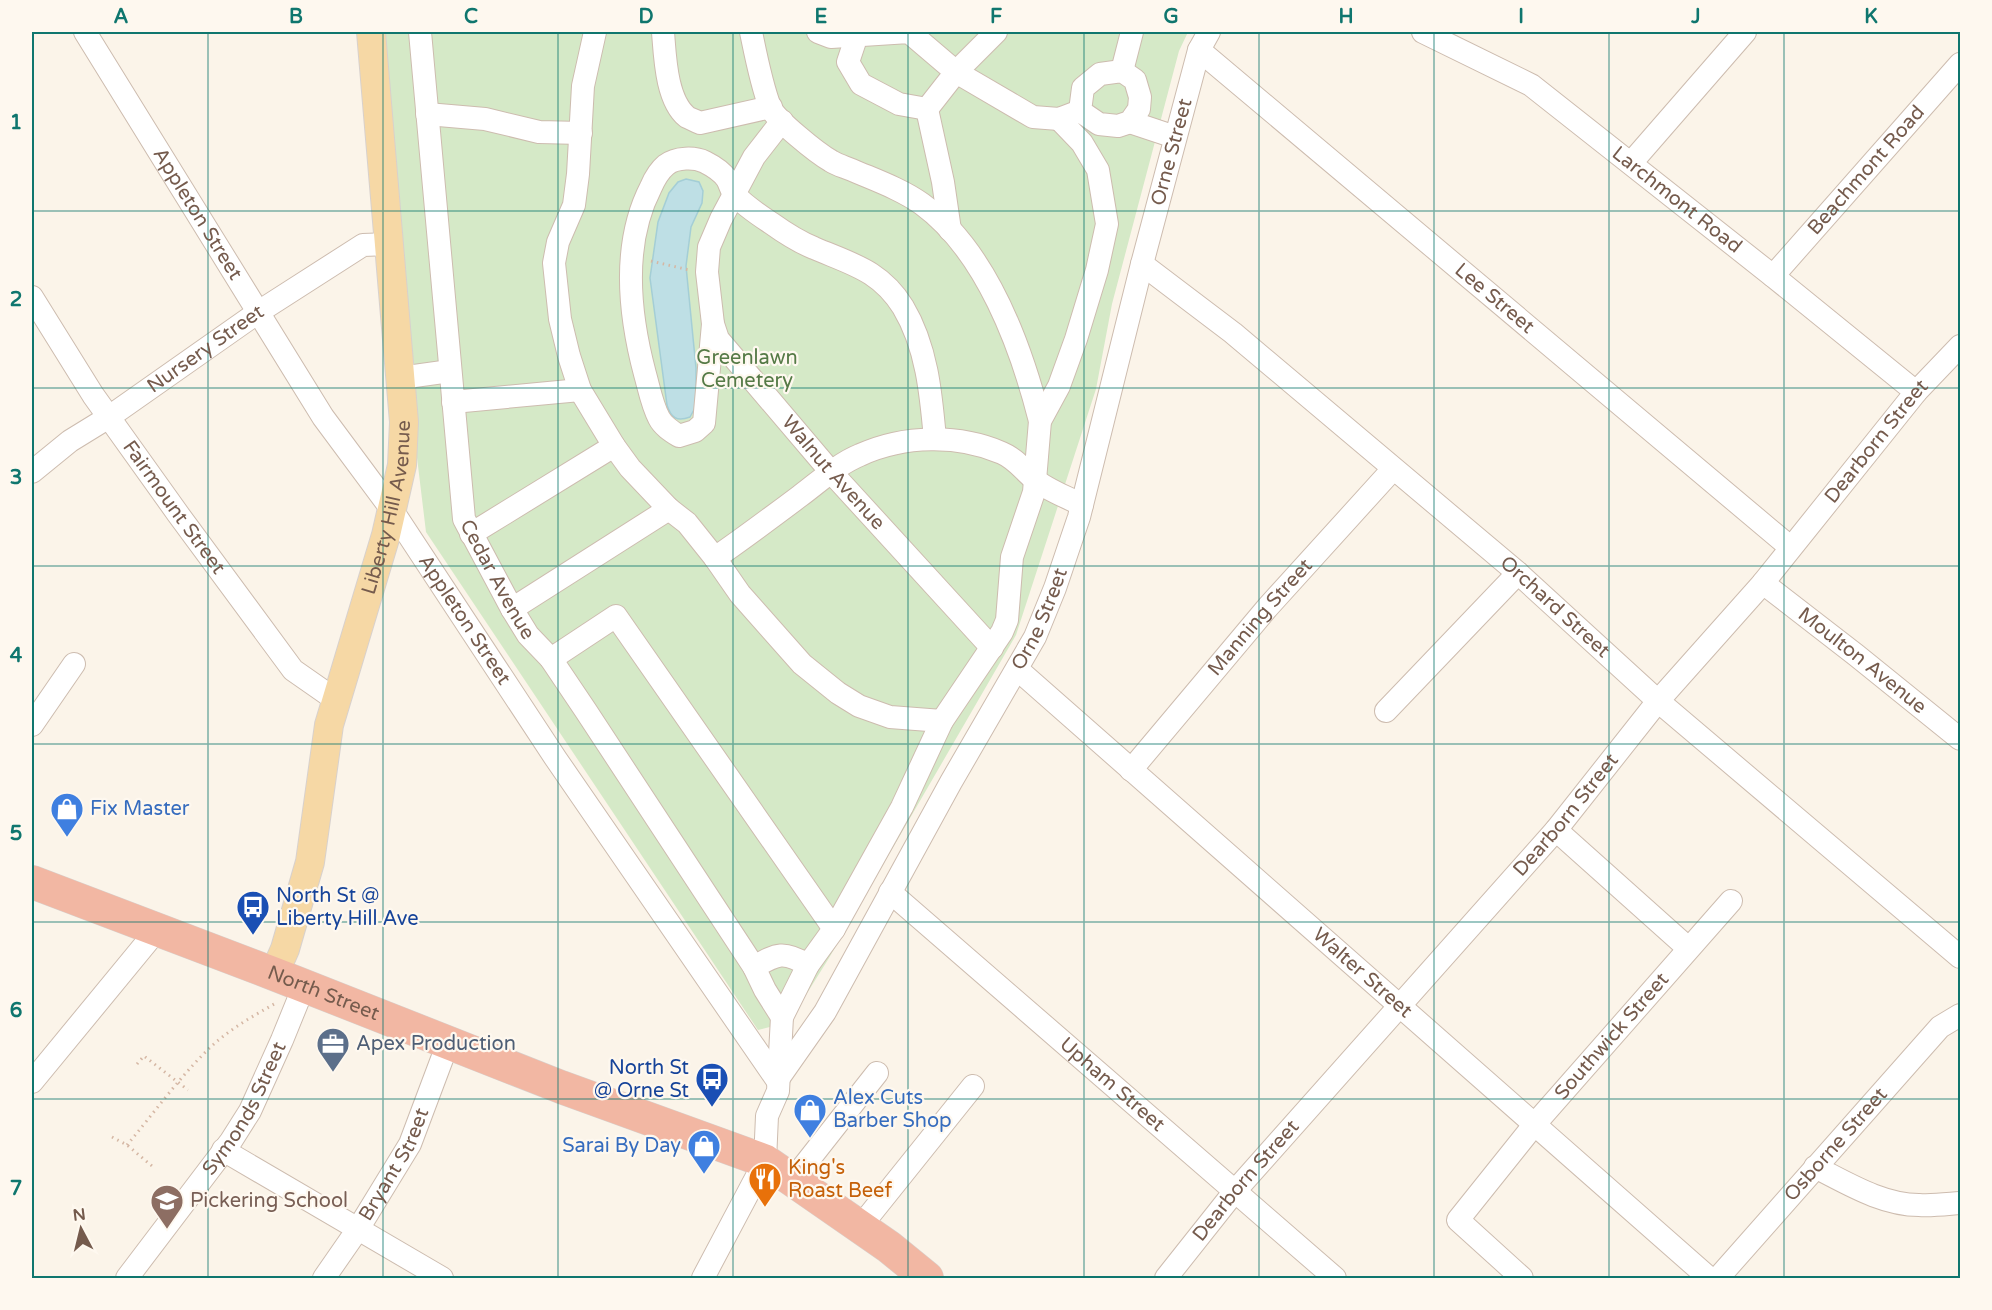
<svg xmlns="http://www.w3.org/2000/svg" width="1992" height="1310" font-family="'Varela Round',sans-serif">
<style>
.green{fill:#d5e9c7}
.water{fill:#bedfe5;stroke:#a4ced6;stroke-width:1.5}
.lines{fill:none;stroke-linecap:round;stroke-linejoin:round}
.minor-casing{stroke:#cdbcaf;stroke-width:24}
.major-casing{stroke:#d8d1cd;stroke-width:30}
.highway-casing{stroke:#d8d1cd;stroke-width:34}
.path{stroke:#d5b7a4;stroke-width:3;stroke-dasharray:1.5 4.5;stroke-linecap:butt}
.minor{stroke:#fff;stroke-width:22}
.major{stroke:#f6d8a5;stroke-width:28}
.highway{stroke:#f2b7a3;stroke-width:33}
.grid{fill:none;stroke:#0f766e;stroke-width:1.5;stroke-opacity:0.55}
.labels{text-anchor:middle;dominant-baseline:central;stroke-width:4.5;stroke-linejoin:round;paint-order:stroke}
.street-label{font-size:20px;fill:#755b4d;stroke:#fef8ef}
.park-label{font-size:20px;fill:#557a46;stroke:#fef8ef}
.shop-label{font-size:20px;fill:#366cbe;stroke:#fef8ef;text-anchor:start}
.transit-label{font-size:20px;fill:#164399;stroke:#fef8ef;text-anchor:start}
.service-label{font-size:20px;fill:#4e5e75;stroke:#fef8ef;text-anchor:start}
.food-label{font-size:20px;fill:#c56008;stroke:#fef8ef;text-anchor:start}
.education-label{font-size:20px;fill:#785e54;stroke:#fef8ef;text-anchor:start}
.neatline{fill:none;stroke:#0f766e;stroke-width:2}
.grid-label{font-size:20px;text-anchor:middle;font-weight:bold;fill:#0f766e}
</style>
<rect width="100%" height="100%" fill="#fbf4e9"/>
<path class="green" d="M379,32H1188L1179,51L1112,304L1096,389L1016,635L829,958L789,1022L758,1030L426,532L415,441Z"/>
<path class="water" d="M686,179L699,182L703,191L702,203L691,227L686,266L696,368V406L690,417C677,422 671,418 667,405L650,278L658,222L669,193L678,182Z"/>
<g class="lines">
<g class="minor-casing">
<g id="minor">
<path id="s1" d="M85,32L323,417L392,510L556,759L777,1080"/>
<path id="s2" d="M420,32L464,519L512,609L528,635L551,659L586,711L754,967L765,990L782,1017"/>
<path d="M595,32L583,86L578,174L574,205L558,242L554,263L560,319L569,356L580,390L614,446L630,468L669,509L687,523L715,558L740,594L802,664L838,693L859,706L890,717L942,721"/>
<path d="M663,32C665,56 666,100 687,117C691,119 696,121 700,123L771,107"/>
<path d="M751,32C756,56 761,83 770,107C776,120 817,153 831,161C837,165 845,167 852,170C875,180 901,189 922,204C986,251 1021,346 1040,421"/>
<path d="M818,32L831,37L909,32L956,72L1033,117L1059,119L1080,111"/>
<path id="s3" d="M1423,32L1531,85L1773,276L1916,392"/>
<path d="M857,35L848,62L861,84L899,104L927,109"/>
<path id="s4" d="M1199,50L1790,547"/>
<path d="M1122,71L1135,80L1140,97L1139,109L1130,122L1118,126L1099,124L1080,111L1083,88L1100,74Z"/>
<path d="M1122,71L1132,32"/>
<path d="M927,109L943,182L950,230"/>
<path d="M927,109L956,72L996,32"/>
<path d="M427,114L485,119L539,132L581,133"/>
<path id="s5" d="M782,121L754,157L721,219L709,247L707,272L713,324L718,339L831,472L992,648"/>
<path d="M1130,122L1175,137"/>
<path d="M1631,163L1745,32"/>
<path id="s6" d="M1142,264L1233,333L1518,573L1658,701L1960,957"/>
<path id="s7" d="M1773,276L1960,64"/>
<path id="s8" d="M32,297L93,395L178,514L293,670L336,700"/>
<path d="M713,324L704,423L695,431L679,436C671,431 663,426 659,418C652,405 649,388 645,374C629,314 621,245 651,187C654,180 660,170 666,165C676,157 695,157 705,162C713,166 722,172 727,179C730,184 731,191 735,195C745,206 759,215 771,223C785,233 799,242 814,248C851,264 880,270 903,307C927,347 931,394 935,439"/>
<path d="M400,378L450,371"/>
<path d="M453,402L580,390"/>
<path id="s9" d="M32,472L70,441L109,417L257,313L363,245L389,244"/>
<path d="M471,534L614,446"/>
<path d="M715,558C744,538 772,517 800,496C819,482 838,464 860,455C904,435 958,434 1002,453C1016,459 1023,470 1034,479C1047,490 1067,497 1082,505"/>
<path id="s10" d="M1763,583L1856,655L1960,739"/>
<path d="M512,609L669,509"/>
<path d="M551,659L616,616L834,929"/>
<path id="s11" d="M1017,669L1709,1278"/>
<path d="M1386,711L1518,573"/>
<path d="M32,725L74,664"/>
<path id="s12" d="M1131,770L1267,608L1393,469"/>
<path d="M1556,830L1688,948"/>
<path id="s13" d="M890,892L1335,1278"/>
<path d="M754,967C777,954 783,950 808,965"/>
<path id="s14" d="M778,1079L825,1012L951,782L1035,637L1055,588L1079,517L1142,264L1199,50L1209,32"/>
<path d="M32,1082L157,930"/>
<path d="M223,1150L442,1278"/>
<path d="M1815,1167C1847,1183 1882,1205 1919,1205C1932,1206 1947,1204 1960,1203"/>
<path d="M792,1181L877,1073"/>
<path d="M860,1227L973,1086"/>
<path id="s15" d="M127,1278L231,1141L250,1111L282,1040L304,986"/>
<path id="s16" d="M324,1278L358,1229L410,1144L448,1043"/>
<path d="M703,1278L765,1161L767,1116L778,1091L782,1017L808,965L834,929L902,807L942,721L1002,632L1007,620L1012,557L1034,492L1040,421L1059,386L1076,339L1097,270L1107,224L1098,170L1082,143L1059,119"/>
<path id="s17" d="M1166,1278L1235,1191L1556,830L1658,701L1763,583L1916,392L1960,346"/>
<path id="s18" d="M1522,1278L1458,1220L1534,1125L1731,901"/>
<path id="s19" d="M1718,1278L1940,1027L1960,1015"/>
</g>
</g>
<g class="major-casing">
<g id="major">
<path id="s20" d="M274,974L285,949L310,862L329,725L386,535L402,465L404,422L371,32"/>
</g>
</g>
<g class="highway-casing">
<g id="highway">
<path id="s21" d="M32,882L274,974L561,1087L765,1161L889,1247L927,1278"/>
</g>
</g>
<g class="path">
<path d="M651,261L689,270"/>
<path d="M137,1064L144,1056L188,1090"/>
<path d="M112,1137L127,1145L152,1166"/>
<path d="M127,1145C154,1113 184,1071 214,1044C233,1027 255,1015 276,1003"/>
</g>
<use href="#minor" class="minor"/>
<use href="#major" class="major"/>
<use href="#highway" class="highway"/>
</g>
<path class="grid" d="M208,32V1278M383,32V1278M558,32V1278M733,32V1278M908,32V1278M1084,32V1278M1259,32V1278M1434,32V1278M1609,32V1278M1784,32V1278M32,211H1960M32,388H1960M32,566H1960M32,744H1960M32,922H1960M32,1099H1960"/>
<defs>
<g id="shop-pin" transform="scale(1.725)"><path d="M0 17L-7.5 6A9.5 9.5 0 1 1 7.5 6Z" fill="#3f7fe0" stroke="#fef8ef"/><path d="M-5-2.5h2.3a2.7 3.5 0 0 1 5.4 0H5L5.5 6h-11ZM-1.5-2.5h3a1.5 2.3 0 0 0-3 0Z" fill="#fff"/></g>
<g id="bus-pin" transform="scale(1.725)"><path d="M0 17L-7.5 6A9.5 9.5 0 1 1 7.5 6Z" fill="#1a4fb4" stroke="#fef8ef"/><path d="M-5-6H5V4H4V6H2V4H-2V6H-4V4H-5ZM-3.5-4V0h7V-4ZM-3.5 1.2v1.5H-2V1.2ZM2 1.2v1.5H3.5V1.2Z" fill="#fff"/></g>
<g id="office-pin" transform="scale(1.725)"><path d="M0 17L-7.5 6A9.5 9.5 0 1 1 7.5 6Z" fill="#5c6f8a" stroke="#fef8ef"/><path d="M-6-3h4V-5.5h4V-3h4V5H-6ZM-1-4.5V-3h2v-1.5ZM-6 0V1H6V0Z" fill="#fff"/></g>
<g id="restaurant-pin" transform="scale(1.725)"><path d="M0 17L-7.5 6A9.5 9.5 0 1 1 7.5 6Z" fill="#e8710a" stroke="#fef8ef"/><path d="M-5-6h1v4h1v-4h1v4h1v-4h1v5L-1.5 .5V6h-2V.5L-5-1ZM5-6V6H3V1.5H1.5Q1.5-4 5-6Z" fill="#fff"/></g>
<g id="school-pin" transform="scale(1.725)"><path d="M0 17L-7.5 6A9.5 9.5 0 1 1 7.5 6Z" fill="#8d6e63" stroke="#fef8ef"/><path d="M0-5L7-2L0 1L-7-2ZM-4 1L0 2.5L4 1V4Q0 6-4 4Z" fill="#fff"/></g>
</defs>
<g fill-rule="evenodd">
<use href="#shop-pin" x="67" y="809"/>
<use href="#bus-pin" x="253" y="907"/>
<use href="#office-pin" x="333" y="1044"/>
<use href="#bus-pin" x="712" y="1079"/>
<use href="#shop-pin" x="810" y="1110"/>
<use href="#shop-pin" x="704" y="1146"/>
<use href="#restaurant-pin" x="765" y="1179"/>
<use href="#school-pin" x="167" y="1201"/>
</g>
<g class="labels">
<g class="street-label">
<text stroke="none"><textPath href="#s14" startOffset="1016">Orne Street</textPath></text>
<text stroke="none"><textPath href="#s7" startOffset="141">Beachmont Road</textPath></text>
<text stroke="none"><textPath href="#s3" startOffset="306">Larchmont Road</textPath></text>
<text stroke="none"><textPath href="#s1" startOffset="214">Appleton Street</textPath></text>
<text stroke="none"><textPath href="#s4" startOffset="386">Lee Street</textPath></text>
<text stroke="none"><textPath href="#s9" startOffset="213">Nursery Street</textPath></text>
<text stroke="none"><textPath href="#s17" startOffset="1098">Dearborn Street</textPath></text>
<text stroke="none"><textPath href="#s5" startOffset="416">Walnut Avenue</textPath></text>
<text stroke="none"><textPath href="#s8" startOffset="254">Fairmount Street</textPath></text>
<text stroke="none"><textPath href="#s20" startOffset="482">Liberty Hill Avenue</textPath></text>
<text stroke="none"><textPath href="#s2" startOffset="558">Cedar Avenue</textPath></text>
<text stroke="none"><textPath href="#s6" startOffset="537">Orchard Street</textPath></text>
<text stroke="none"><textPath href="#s12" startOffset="200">Manning Street</textPath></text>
<text stroke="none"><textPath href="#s14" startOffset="530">Orne Street</textPath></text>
<text stroke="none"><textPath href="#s1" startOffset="700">Appleton Street</textPath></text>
<text stroke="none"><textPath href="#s10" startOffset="126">Moulton Avenue</textPath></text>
<text stroke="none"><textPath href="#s17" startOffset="612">Dearborn Street</textPath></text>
<text stroke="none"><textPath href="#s11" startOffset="460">Walter Street</textPath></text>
<text stroke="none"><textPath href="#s21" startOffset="312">North Street</textPath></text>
<text stroke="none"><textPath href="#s18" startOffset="326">Southwick Street</textPath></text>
<text stroke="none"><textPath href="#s13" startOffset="294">Upham Street</textPath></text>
<text stroke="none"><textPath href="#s15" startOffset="207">Symonds Street</textPath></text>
<text stroke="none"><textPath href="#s19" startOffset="178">Osborne Street</textPath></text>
<text stroke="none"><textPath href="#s16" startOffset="134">Bryant Street</textPath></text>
<text stroke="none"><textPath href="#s17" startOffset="126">Dearborn Street</textPath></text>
</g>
<g class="park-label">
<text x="747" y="358">Greenlawn<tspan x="747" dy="23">Cemetery</tspan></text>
</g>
<g class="shop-label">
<text x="90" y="809">Fix Master</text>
<text x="833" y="1098">Alex Cuts<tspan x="833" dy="23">Barber Shop</tspan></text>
<text x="681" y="1146" text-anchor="end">Sarai By Day</text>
</g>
<g class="transit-label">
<text x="276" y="896">North St @<tspan x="276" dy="23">Liberty Hill Ave</tspan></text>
<text x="689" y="1068" text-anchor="end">North St<tspan x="689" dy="23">@ Orne St</tspan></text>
</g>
<g class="service-label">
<text x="356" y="1044">Apex Production</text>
</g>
<g class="food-label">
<text x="788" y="1168">King's<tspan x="788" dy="23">Roast Beef</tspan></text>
</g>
<g class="education-label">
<text x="190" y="1201">Pickering School</text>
</g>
</g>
<rect width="1992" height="1310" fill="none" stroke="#fef8ef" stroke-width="66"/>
<g transform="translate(81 1229) rotate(353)" stroke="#fef8ef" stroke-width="4.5" paint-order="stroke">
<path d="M0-4.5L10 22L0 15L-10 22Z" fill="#755b4d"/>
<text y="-9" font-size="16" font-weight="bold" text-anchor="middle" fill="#755b4d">N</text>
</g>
<rect x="33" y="33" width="1926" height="1244" class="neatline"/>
<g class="grid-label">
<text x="121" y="23">A</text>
<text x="296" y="23">B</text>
<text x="471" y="23">C</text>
<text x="646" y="23">D</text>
<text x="821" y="23">E</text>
<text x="996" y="23">F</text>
<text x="1171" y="23">G</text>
<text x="1346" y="23">H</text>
<text x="1521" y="23">I</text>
<text x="1696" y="23">J</text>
<text x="1871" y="23">K</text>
<text x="16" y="129">1</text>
<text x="16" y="306">2</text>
<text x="16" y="484">3</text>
<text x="16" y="662">4</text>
<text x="16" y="840">5</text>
<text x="16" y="1017">6</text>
<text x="16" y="1195">7</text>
</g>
</svg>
